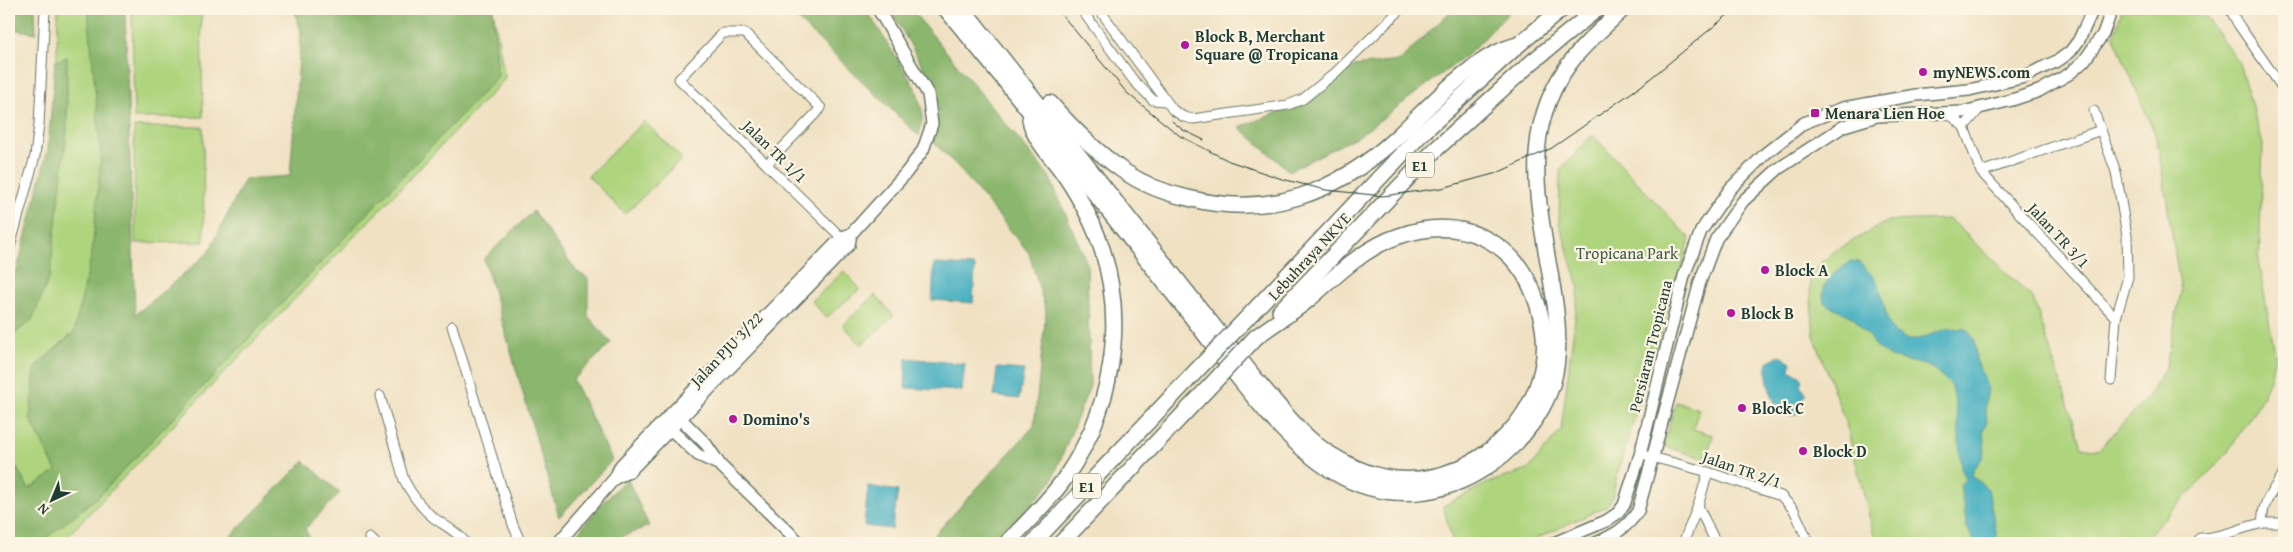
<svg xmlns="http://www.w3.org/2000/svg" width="2293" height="552" font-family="'Gentium Book Plus',serif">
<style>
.green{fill:#afd47e;stroke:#678859}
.forest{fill:#8bb66d;stroke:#557a50}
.water{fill:#41adc0;stroke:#30757a}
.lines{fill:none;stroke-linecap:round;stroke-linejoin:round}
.street-casing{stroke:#687666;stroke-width:11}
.secondary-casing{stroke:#687666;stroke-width:14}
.highway-casing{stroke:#687666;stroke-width:18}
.street{stroke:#fff;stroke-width:9}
.secondary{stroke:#fff;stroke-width:11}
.highway{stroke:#fff;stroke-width:15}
.tram{stroke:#1f3d34;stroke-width:1}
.highway-bridge-casing{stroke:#687666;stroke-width:18;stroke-linecap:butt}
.highway-bridge{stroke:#fff;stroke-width:15}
.poi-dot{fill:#b5179e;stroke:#fcf5e5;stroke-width:2}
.labels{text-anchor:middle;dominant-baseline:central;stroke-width:4.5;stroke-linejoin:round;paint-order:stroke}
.shield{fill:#fcf5e5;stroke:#617469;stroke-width:1}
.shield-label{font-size:15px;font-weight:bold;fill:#1f3d34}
.poi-label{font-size:16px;font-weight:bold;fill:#1f3d34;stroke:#fcf5e5;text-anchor:start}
.street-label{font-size:16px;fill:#1f3d34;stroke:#fcf5e5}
.park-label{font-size:16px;fill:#3c5b43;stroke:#fcf5e5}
</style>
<rect width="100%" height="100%" fill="#fcf5e5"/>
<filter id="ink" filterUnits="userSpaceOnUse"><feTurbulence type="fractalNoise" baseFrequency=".02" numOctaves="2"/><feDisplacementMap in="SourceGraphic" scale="10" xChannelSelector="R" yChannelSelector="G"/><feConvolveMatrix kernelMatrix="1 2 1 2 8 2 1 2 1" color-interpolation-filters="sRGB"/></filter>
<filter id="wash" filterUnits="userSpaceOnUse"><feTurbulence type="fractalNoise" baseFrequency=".0096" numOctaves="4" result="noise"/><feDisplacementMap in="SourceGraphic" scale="20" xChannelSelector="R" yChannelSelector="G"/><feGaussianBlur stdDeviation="1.12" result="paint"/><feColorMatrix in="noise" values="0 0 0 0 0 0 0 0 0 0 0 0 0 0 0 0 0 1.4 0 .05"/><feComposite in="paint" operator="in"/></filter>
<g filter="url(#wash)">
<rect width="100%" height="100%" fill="#f0e1c3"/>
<g class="green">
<path d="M58,9H119L116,328L154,335L299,192L317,9H493L505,79L61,543H9V288L24,269L55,127Z"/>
<path d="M132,9H201L203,117L134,118Z"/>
<path d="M2122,9H2200L2239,63L2263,144L2259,265L2275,354L2270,380L2258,405L2225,456L2141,543H1876L1847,427L1814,336L1809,275L1830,254L1888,221L1950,219L2033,298L2082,447L2098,450L2148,397L2166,366L2181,292L2157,139L2114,37Z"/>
<path d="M644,121L682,159L625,214L588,176Z"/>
<path d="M134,127H203L204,242L135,243Z"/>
<path d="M1593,135L1690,239L1618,471L1612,498L1607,506L1527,543H1453L1443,506L1490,482L1528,470L1561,430L1579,286L1559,222L1560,170Z"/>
<path d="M844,271L860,289L826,318L812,301Z"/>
<path d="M875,295L894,316L861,345L843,325Z"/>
<path d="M1676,402L1699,409L1693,429L1713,435L1706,459L1663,446Z"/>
</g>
<g class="forest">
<path d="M10,9H35L36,33L16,30Z"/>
<path d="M88,9H125L135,315L208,253L245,179L290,176L301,32L294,9H493L498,76L101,494L40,543H9V455L29,489L56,471L30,418L35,367L74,332L92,253L101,157Z"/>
<path d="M787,9H866L917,91L923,115L919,136Z"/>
<path d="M890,9H911L1049,176L1087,263L1090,386L1051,483L996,543H927L1034,426L1046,311L1029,253L958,167L933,142L939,110L923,67Z"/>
<path d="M1453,9H1512L1471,52L1360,135L1289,171L1239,127L1307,102L1354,66L1399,61Z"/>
<path d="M67,57V132L50,275L32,320L9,338V279L17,270L48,149L55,62Z"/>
<path d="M533,211L577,272L588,278V316L611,343L573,380L612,460L559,517L484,259Z"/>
<path d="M304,461L340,493L305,529L313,543H224Z"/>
<path d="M627,478L649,526L606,543H570L600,505Z"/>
</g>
<g class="water">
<path d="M1851,261L1859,262L1874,277L1879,285L1888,322L1893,331L1906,339H1919L1949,328L1966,329L1975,340L1976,360L1988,389L1985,405L1987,421L1983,431L1985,439L1983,457L1974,469L1972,476L1988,489L1998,543H1975L1967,527L1960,485L1966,478L1961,468L1958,422L1952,386L1935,370L1925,365L1890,357L1877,347L1853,317L1824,303C1819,280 1835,273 1851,261Z"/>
<path d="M934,264L975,266L973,303L932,300Z"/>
<path d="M1779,355L1791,362L1790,370L1802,378L1800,386L1806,393L1801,401L1798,413L1790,416L1784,410L1781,412C1771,399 1764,378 1768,362Z"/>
<path d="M906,358L965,364L962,391L905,388Z"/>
<path d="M997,368L1024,370L1019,399L994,396Z"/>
<path d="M868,486L898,491L892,529L864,526Z"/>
</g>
</g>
<g filter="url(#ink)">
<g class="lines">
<g class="street-casing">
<g id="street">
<path d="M1081,9L1134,81L1153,100L1166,101"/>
<path d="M1099,9L1173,110L1184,117L1193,119L1288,105L1303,99L1335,73L1401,9"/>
<path d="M2230,9L2238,24L2284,90"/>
<path d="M2094,111L2116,172L2127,236L2128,277L2116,318L2111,380"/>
<path d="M1946,114L1953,117L1964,127L1981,172L2116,318"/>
<path d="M1964,127L1980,108"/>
<path d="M767,164L821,108L745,33H723L679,79L845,241"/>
<path d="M1981,172L2101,130"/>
<path d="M9,250L35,156L39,124L45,9"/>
<path d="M452,326L513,525L521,543"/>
<path d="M380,396L404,480C412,495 421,508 434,518C445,526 458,532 466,543"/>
<path d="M1648,456L1708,472L1781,496L1794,510L1809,543"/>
<path d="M2284,473C2275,488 2260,504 2263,523H2284"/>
<path d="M1698,506L1716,543"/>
<path d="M370,538L375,543"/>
<path d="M2200,538C2222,538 2242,527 2263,523"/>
<path d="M1683,543L1698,506L1708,472"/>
</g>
</g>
<g class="secondary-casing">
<g id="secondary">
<path d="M677,415L706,444L721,466L800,543"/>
<path d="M667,426L698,455L720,465"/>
<path d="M615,478L629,472L849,245L851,234"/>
<path d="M558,543L615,478L621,465L842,237L851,234L906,173L923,150L932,124L928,94L878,9"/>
<path d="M1554,543L1606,521L1618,513L1624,505L1640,455L1684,276L1701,231L1730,189L1766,153L1804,123L1843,108L1916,95L1969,90L2021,78L2059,60L2070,52L2079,40L2093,9"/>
<path d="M1596,543C1614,535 1627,528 1638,511L1700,282L1716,239L1743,201L1778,169L1844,126L1877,116L1963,112L2012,100L2039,91L2069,74L2084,61L2103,34L2112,9"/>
</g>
</g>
<g class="highway-casing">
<g id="highway">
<path d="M946,9C1027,106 1105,206 1183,306C1225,358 1277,438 1334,472C1380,500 1434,499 1480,471C1519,448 1554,405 1557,358C1560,323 1553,290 1547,256C1534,181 1524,117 1577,54C1591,38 1607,24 1623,9"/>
<path d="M963,9L1257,381C1279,406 1303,439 1333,456C1351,467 1374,477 1396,479C1462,485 1529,435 1542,369C1547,347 1544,324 1537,303C1517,239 1460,215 1399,236C1363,248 1336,276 1308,300C1292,313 1273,324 1256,337"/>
<path d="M1050,103C1072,128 1095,151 1122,170C1142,184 1165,193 1188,198C1269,219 1336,193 1396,138C1428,108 1475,54 1518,45"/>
<path d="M1280,311L1435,150L1532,62L1597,9"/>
<path d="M1245,320L1420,135L1518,45L1562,9"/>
<path d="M1007,543C1027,522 1049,501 1065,478C1120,398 1131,296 1085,209C1078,196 1070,182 1061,170C1050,155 1033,138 1030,119"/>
<path d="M1033,543L1198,369"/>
<path d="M1061,543L1212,384"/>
</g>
</g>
<use href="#street" class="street"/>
<use href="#secondary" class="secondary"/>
<use href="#highway" class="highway"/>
<g class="tram">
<path d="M1057,9L1127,93L1180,136L1229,161L1282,179L1326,190L1383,196L1442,188L1497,173L1552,148L1641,86L1735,9"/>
<path d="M1172,121L1183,130L1204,140"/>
</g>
<g class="highway-bridge-casing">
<g id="highway-bridge">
<path d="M1198,369L1245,320"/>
<path d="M1212,384L1256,337"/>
</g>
</g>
<use href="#highway-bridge" class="highway-bridge"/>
</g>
</g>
<g class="poi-dot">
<circle cx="1185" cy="45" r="5"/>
<circle cx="1923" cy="72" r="5"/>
<rect x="1810" y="108" width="10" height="10" rx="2.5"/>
<circle cx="1765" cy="270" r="5"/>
<circle cx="1731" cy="313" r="5"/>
<circle cx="1742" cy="408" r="5"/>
<circle cx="733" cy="419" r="5"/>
<circle cx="1803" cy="451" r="5"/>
</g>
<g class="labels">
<g class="shield">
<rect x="1406" y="152.5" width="28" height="25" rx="4"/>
<rect x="1073" y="473.5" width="28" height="25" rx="4"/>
</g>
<g class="shield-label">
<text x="1420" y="165">E1</text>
<text x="1087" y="486">E1</text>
</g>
<g class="poi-label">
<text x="1195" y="36">Block B, Merchant<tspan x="1195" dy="18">Square @ Tropicana</tspan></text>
<text x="1933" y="72">myNEWS.com</text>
<text x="1825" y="113">Menara Lien Hoe</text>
<text x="1775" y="270">Block A</text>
<text x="1741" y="313">Block B</text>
<text x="1752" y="408">Block C</text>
<text x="743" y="419">Domino's</text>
<text x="1813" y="451">Block D</text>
</g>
<g class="street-label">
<text transform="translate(775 151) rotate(44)">Jalan TR 1/1</text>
<text transform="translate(2059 235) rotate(47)">Jalan TR 3/1</text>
<text transform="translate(1309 256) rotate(-47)">Lebuhraya NKVE</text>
<text transform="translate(1650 346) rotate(-76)">Persiaran Tropicana</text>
<text transform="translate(726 349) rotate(-46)">Jalan PJU 3/22</text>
<text transform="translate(1742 469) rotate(19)">Jalan TR 2/1</text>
</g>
<g class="park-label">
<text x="1627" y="253">Tropicana Park</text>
</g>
</g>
<rect width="2293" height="552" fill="none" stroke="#fcf5e5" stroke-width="30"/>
<g transform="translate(52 500) rotate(224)" stroke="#fcf5e5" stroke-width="4" paint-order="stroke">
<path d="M0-4L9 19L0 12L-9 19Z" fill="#1f3d34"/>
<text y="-8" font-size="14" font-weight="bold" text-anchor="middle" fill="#1f3d34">N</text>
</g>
</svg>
